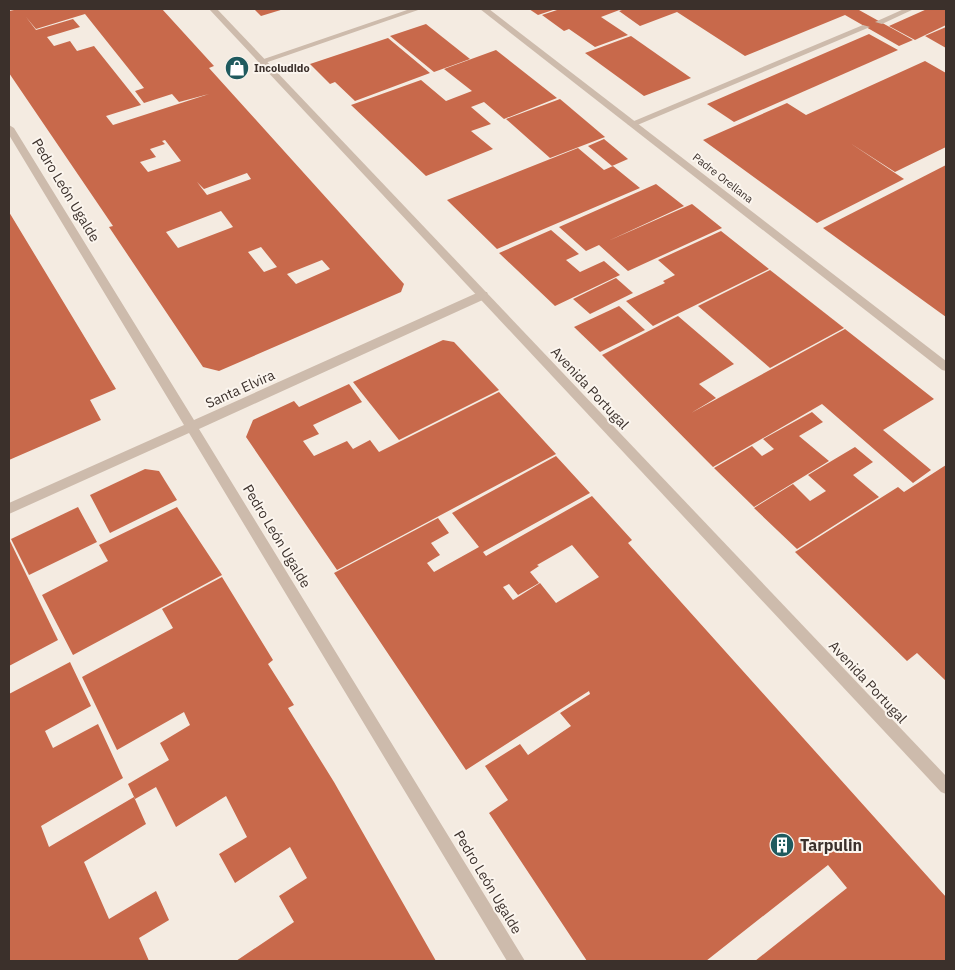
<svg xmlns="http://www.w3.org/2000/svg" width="955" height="970" font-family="'IBM Plex Sans',sans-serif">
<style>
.building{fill:#c8694b;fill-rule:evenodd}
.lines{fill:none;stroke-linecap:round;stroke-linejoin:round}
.service{fill:#cdbbac;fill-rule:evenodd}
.minor{fill:#cdbbac;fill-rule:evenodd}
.tertiary{fill:#cdbbac;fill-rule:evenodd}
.labels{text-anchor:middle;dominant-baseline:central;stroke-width:4;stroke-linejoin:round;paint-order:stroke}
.far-poi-label{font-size:11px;font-weight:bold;fill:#3b302b;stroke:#fbf5ee;text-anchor:start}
.far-street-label{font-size:11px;fill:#3b302b;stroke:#fbf5ee}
.street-label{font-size:14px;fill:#3b302b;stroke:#fbf5ee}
.near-poi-label{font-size:16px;font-weight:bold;fill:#3b302b;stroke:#fbf5ee;text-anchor:start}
</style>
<rect width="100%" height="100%" fill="#f4ebe1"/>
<g class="building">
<path d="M19,9H162L214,66L209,68L404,284L401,292L219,371L203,367L109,227L113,226L9,73V11ZM85,14L144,88L135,91L144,103L172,94L179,102L209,94L113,125L106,116L141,105L94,46L77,51L70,41L54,46L47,37L80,27L73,19L36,30L26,17L36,29ZM165,140L181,161L148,172L140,162L156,157L150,149L165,144L162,141ZM247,173L251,179L207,195L197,182L204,189ZM221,211L233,227L178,248L166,232ZM261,247L277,267L264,272L248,252ZM322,260L330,269L296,284L287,274Z"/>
<path d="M254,9H284L261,16Z"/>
<path d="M529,9H556L538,15Z"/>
<path d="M560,9H622L601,17L628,35L595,47L569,29L564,31L542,15Z"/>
<path d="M625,9H861L859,10L913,40L899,46L845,15L745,56L677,12L640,26L619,11Z"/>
<path d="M927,9H946V25L915,40L889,26Z"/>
<path d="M426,24L470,59L434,72L390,36Z"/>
<path d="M946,27V48L925,36Z"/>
<path d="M869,34L898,50L734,122L707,104Z"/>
<path d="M631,36L691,78L644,96L585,53Z"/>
<path d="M388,38L430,73L355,101L335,82L330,84L310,64Z"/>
<path d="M496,50L557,98L504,119L484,102L471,107L491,124L471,131L493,149L426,176L351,105L421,80L446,101L472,91L444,69Z"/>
<path d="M925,61L946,73V147L895,172L850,143L904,179L817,223L703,140L787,103L806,115Z"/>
<path d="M560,99L605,137L550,158L506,119Z"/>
<path d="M604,139L628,159L612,166L588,146Z"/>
<path d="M578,148L604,170L613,166L640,188L497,249L447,200Z"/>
<path d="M946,165V317L823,228Z"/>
<path d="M656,184L684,206L608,241L692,204L722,228L628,271L599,245L586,251L559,227Z"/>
<path d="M9,212L116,389L90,400L101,420L9,460Z"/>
<path d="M551,230L579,254L566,260L580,272L604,261L620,275L555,306L499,253Z"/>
<path d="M721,231L769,269L653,326L626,301L665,283L663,281L675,275L658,260Z"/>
<path d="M770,270L844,328L770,368L698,306Z"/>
<path d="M616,278L633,293L590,314L573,299Z"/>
<path d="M619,306L645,330L600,352L574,327Z"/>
<path d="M678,316L734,364L699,384L716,398L691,413L845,329L934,399L883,430L931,470L913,483L822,404L713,467L602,355Z"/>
<path d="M443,340L454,342L499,390L399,440L353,382Z"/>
<path d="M349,384L362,402L313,425L319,434L303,441L314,456L347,441L353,449L370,440L379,452L499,392L556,454L337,570L246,437L253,420L294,401L299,407Z"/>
<path d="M812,412L823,422L799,436L829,461L754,507L714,468L752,446L762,456L774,449L763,439Z"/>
<path d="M855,447L873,462L853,475L879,497L797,549L754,508L793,484L810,501L826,491L808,475Z"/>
<path d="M556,456L590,493L483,552L486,556L592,496L632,540L628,543L946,897V961H755L847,888L828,865L706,961H587L489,813L508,800L485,766L520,744L528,755L571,726L560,713L590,694L589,691L466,770L334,573L438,518L449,533L431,543L440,555L427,563L434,572L479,547L452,513ZM572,545L599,577L556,603L540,583L513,600L503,587L509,584L518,595L539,583L530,572L539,566L537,565Z"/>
<path d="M946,465V681L917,653L907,661L795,552L898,487L904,492Z"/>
<path d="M145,469L159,471L177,500L110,533L90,495Z"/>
<path d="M78,507L97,542L29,575L11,539Z"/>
<path d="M177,507L222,575L73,655L42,595L108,561L99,545Z"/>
<path d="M9,539L58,640L9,666Z"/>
<path d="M222,577L273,660L268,664L294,705L288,708L334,782L436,961H236L294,922L279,896L307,878L290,847L235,883L219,854L247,837L226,796L176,827L156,787L135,799L128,784L169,760L160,743L190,725L184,712L117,750L82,677L173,628L162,609Z"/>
<path d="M70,662L91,706L45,731L53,748L98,724L123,778L41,826L49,847L134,797L146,824L84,862L109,919L156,891L169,920L139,938L149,961H9V694Z"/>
</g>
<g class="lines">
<g class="service">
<path d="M904,9H914L882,24L875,22Z"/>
<path d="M863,25L870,27L635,126L627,124Z"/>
</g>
<g class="minor">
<path d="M410,9H421L265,63L258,61Z"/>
<path d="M480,9H489L946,361V371L942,370Z"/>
<path d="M9,125L14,128L194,420L479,292H487L488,295L487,298L199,429L525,961H507L189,433L9,514V503L184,425L9,135Z"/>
</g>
<path class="tertiary" d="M209,9H217L946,776V794L941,792Z"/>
</g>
<defs>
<g id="shop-disc" transform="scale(1.25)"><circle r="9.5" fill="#1f5a5e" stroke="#fbf5ee"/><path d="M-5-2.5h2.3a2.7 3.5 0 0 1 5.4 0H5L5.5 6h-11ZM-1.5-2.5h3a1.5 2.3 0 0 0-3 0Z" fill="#fff"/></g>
<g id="building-disc" transform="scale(1.25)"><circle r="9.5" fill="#1f5a5e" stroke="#fbf5ee"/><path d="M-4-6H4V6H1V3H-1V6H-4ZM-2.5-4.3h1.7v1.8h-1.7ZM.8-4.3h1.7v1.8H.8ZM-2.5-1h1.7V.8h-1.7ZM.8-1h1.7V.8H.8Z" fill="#fff"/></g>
</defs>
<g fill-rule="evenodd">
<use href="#shop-disc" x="237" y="68"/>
<use href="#building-disc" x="782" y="845"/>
</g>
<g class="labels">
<g class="far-poi-label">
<text x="254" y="68">Incoludido</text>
</g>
<g class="far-street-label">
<text transform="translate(723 178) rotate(38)">Padre Orellana</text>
</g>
<g class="street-label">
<text transform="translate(66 190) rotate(59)">Pedro León Ugalde</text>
<text transform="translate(590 388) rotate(47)">Avenida Portugal</text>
<text transform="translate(240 389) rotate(-24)">Santa Elvira</text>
<text transform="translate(277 536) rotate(59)">Pedro León Ugalde</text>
<text transform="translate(868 682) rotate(47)">Avenida Portugal</text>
<text transform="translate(488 882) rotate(59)">Pedro León Ugalde</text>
</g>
<g class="near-poi-label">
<text x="800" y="845">Tarpulin</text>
</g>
</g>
<rect width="955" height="970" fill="none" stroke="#3b302b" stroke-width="20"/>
</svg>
